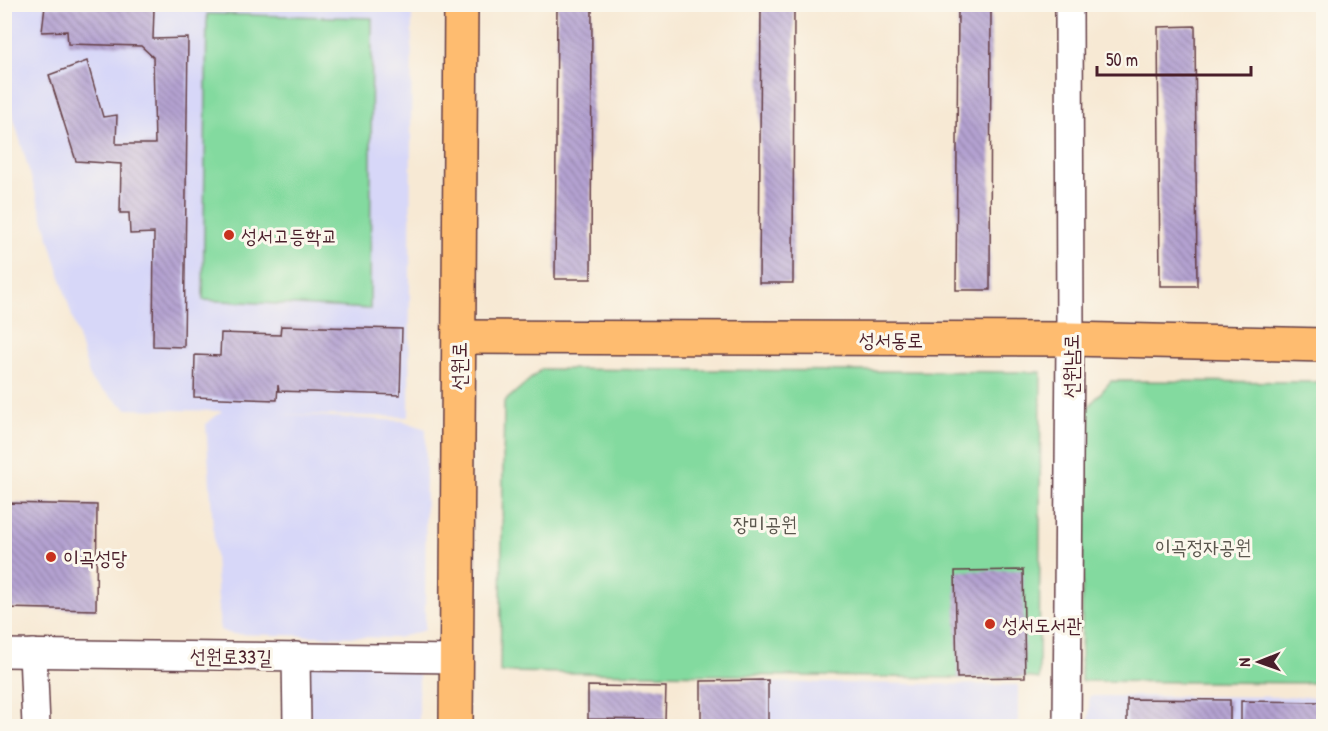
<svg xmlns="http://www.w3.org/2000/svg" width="1328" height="731" font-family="'Patrick Hand','Poor Story',sans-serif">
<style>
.built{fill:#d7d7f8}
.green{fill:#83da9f;stroke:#667c65;stroke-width:1.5}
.building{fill:url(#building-back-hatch)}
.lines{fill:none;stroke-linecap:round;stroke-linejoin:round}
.minor-casing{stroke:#643d44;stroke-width:30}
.major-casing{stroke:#643d44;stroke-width:36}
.minor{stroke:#fff;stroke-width:27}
.major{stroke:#febc70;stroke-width:33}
.poi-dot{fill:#c8321e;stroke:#fbf7ec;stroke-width:2}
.labels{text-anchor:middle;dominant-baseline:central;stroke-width:6;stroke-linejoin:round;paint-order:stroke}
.poi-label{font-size:20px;fill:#4a1f2b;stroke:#fbf7ec;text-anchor:start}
.street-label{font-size:20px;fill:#4a1f2b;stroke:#fbf7ec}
.park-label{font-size:20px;fill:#5b574e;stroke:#fbf7ec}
</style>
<defs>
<pattern id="building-back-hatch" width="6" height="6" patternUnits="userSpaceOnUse" patternTransform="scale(1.5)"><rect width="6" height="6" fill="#b4a2d1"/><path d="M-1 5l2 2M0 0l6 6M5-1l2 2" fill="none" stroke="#9483aa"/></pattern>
</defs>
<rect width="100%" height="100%" fill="#fbf7ec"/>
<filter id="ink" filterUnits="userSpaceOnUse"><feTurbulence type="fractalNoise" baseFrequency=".0167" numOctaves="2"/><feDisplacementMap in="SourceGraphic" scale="12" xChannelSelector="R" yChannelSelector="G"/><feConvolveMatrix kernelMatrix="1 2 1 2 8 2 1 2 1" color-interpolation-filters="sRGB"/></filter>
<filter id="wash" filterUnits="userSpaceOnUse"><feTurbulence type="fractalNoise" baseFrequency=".008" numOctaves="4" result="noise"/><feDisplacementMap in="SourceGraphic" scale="24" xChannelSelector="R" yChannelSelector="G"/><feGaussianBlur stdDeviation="1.35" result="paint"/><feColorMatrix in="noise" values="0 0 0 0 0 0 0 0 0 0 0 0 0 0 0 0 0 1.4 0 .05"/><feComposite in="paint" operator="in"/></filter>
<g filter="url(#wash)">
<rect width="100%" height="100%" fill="#f7e9d4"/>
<g class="built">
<path d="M5,5H412L409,417L280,414L403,421L426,429L425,630L397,638L232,634L220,630L206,424L222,411L127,409L91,381L5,89Z"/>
<path d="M307,653L419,657V726H307Z"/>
<path d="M709,682L1018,685V726H708Z"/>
<path d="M1089,696L1323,697V726H1089Z"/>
</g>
<g class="green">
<path d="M207,14L372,18L370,309L203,300Z"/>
<path d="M542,369L1041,372L1039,679L1025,677L957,678L500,672L504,402Z"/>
<path d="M1111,381L1323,382V683L1081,681L1084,412Z"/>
</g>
<g id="blocks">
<g class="building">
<path d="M557,4H592L591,279H555Z"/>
<path d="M958,4H991L990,290H956Z"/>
<path d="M761,5H794L793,283H759Z"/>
<path d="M45,6L154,8L153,39L188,38L184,347L153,346L154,233L130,234L129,213H120L121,164L76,161L49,75L87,61L103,117L117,115L116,144H155L153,57L141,46L68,44L67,31L42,32Z"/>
<path d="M1195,26L1197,286H1160L1158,27Z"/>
<path d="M281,326L402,329L400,395L279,391L278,385L277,400L194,397L195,355L220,356L221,333L280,335Z"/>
<path d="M4,503L97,505L96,610L4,608Z"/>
<path d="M1023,570L1025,677L957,678L955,571Z"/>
<path d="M768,680V726H701V681Z"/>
<path d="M588,686L666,687L665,720L588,719Z"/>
<path d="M1127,699L1230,700V726H1127Z"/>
<path d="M1241,701L1324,702V726H1241Z"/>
</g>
</g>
</g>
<g filter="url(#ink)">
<use href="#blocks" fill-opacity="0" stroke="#643d44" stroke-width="1.5"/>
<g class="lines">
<g class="minor-casing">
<g id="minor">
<path d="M4,653L457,659"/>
<path d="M33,653L36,726"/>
<path d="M296,656L297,726"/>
<path d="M1067,726L1070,339L1069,4"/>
</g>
</g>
<g class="major-casing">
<g id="major">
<path d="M459,337L1070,339L1324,345"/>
<path d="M456,726L461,4"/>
</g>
</g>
<use href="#minor" class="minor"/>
<use href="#major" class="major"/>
</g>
</g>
<g class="poi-dot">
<circle cx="229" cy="235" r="6"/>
<circle cx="51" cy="557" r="6"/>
<circle cx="990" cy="624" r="6"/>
</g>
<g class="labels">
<g class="poi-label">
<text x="241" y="235">성서고등학교</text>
<text x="63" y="557">이곡성당</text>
<text x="1002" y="624">성서도서관</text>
</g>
<g class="street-label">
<text x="891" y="339">성서동로</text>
<text transform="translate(458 366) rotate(-90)">선원로</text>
<text transform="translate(1070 366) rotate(-90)">선원남로</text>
<text transform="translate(231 656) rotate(1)">선원로33길</text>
</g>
<g class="park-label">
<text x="765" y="523">장미공원</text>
<text x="1203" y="546">이곡정자공원</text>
</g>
</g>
<rect width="1328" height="731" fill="none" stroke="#fbf7ec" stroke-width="24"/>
<g transform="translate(1259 662) rotate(269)" stroke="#fbf7ec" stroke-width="4.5" paint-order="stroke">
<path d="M0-4.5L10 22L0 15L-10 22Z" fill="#4a1f2b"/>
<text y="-9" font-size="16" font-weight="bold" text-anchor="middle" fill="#4a1f2b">N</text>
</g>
<path d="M1097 66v9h154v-9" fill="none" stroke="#4a1f2b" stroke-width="3"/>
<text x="1106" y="66" font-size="18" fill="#4a1f2b" stroke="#fbf7ec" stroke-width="4.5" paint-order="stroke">50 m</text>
</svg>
